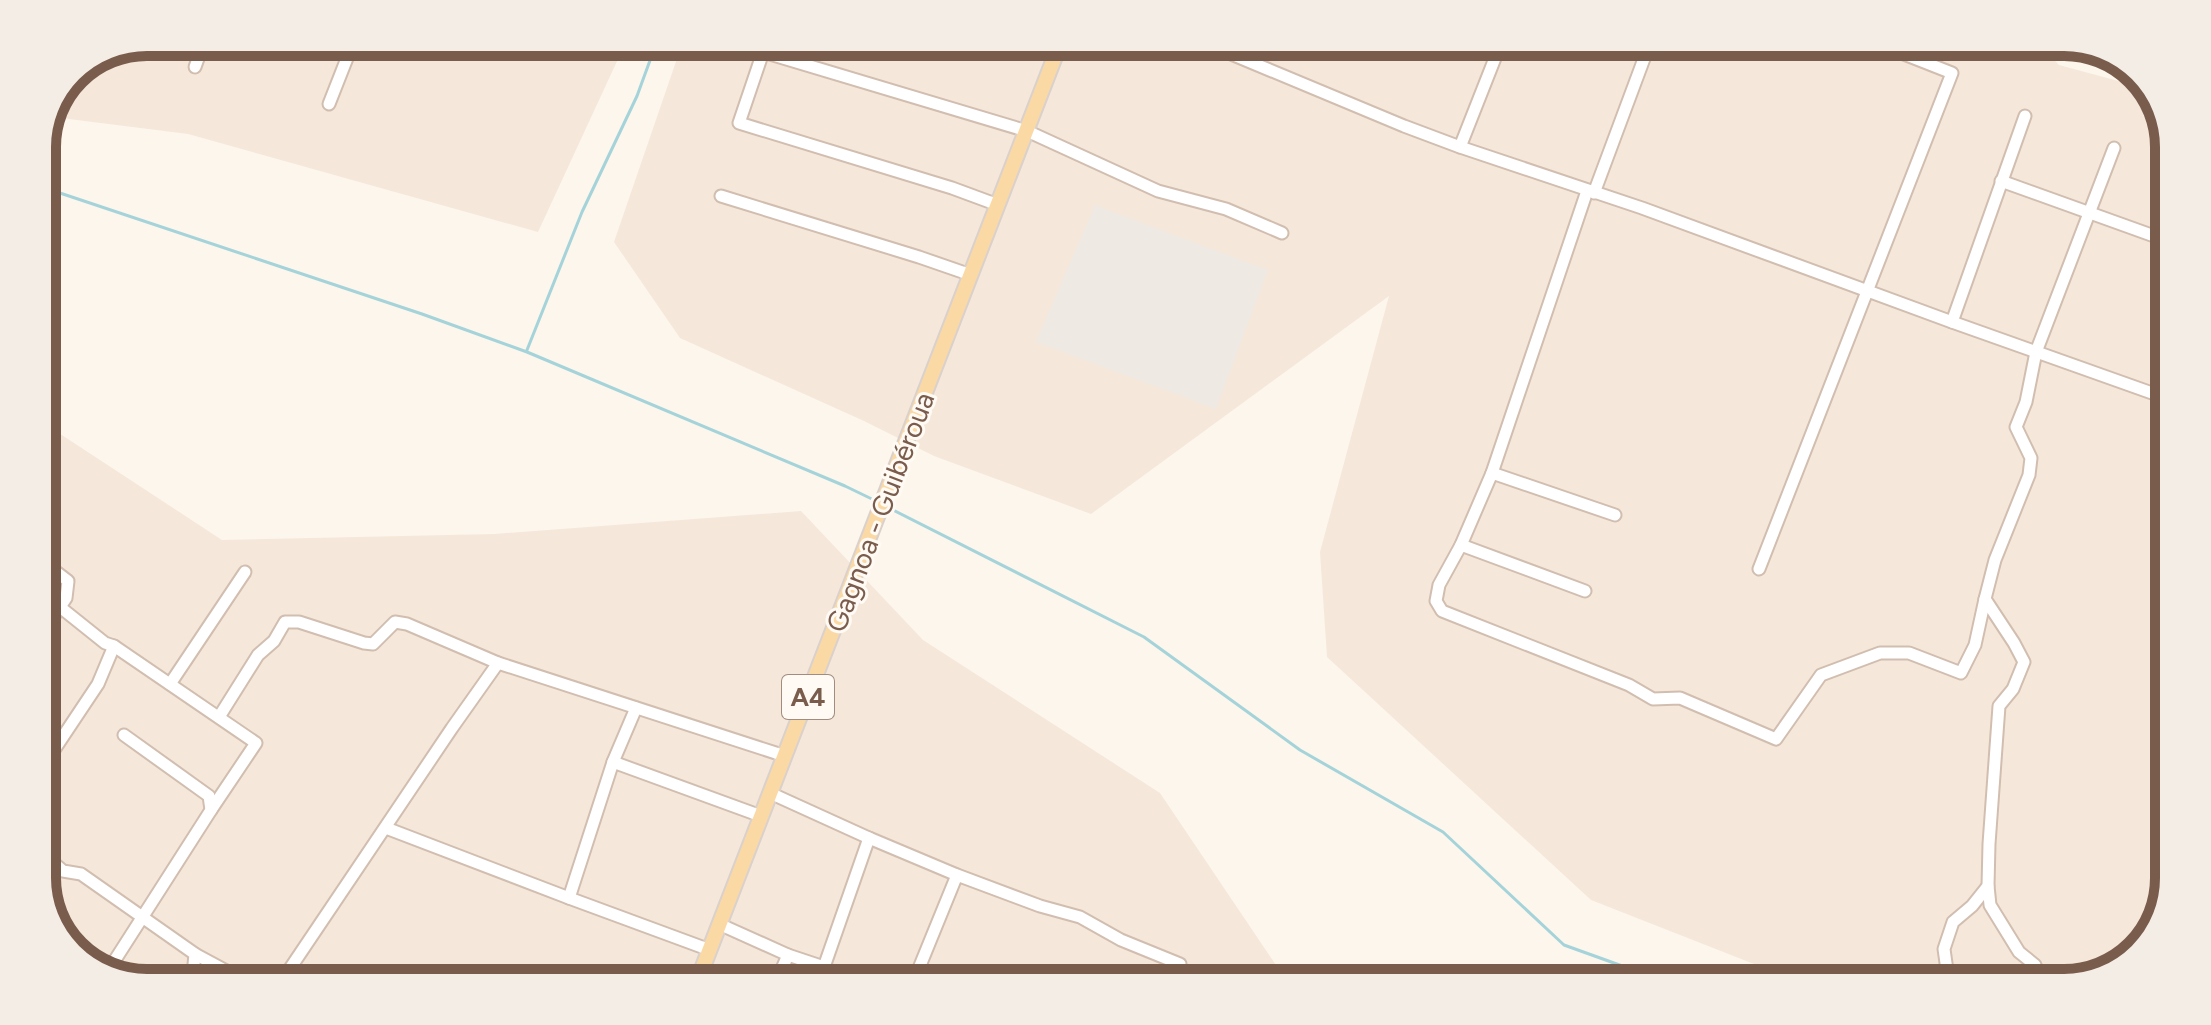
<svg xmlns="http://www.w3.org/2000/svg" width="2211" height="1025" font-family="Figtree,sans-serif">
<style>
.residential{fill:#f5e8da}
.industrial{fill:#efe9e4}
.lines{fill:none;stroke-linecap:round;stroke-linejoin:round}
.stream{stroke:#a5d3da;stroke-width:3}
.minor-casing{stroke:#d1beb0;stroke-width:15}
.major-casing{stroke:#dad1cd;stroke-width:18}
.minor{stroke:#fff;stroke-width:11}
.major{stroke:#fbd9a5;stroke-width:14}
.labels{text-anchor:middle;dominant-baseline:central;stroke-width:6;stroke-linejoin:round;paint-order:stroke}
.shield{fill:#fffaf3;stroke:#a28b7f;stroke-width:2}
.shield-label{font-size:26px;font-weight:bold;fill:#7a5c4d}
.street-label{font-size:28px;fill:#7a5c4d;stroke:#fffaf3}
.rim{fill:none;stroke:#7a5c4d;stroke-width:10}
</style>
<rect width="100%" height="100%" fill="#fdf6ec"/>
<g class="residential">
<path d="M147,42L625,44L538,232L188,134L53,117L73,73Z"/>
<path d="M682,44L2045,50L2059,65L2152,90L2169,141L2161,918L2123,965L2064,983L1800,982L1591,900L1327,657L1320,552L1389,296L1091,514L934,456L864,421L680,338L614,242Z"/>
<path d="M42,422L222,540L494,534L801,511L923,640L1160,793L1286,980L107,975L60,937L42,885Z"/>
</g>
<path class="industrial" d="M1095,205L1268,270L1216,409L1036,342Z"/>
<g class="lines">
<g class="stream">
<path d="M42,187L422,314L527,352L845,486L876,501"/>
<path d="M527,350L582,212L637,96L656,44"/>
<path d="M887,507L1144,637L1300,750L1443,832L1564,945L1664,981"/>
</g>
<g class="minor-casing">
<g id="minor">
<path d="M1212,46L1404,126L1460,147L1642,208L1952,322L2166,398"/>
<path d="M160,48L162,42"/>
<path d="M195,67L204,42"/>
<path d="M329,104L353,43"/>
<path d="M1460,147L1499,48"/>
<path d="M2001,181L2168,241"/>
<path d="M1587,191L1492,473L1461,545L1439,585L1436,601L1442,611L1629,685L1653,699L1680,698L1776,739L1821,675L1880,653H1909L1961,673L1975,645L1985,599"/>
<path d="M1594,193L1648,48"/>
<path d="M721,196L919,257L971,275"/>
<path d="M998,205L952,188L739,123L763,52L1027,131L1158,191L1226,209L1282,233"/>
<path d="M1952,322L2025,116"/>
<path d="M1492,473L1615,515"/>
<path d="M1461,545L1585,591"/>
<path d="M42,561L68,581L66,598L42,634"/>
<path d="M1759,569L1952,73L1891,49"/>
<path d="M60,607L105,643L114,646L256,743L211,810"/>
<path d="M170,684L245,572"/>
<path d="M219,717L258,655L274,641L285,622H299L364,643L373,644L395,622L407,624L498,663L785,756"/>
<path d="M613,762L761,816"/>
<path d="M42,768L98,684L114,646"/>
<path d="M770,793L869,838L957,875L1040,906L1080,917L1121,940L1180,964"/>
<path d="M386,828L569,898L710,950"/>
<path d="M42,853L63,871L81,874L195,954L193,975"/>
<path d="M569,898L613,762L636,708"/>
<path d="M719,924L788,955L824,967L843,978"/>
<path d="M195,954L234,975"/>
<path d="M824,967L869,838"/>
<path d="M106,974L211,810L209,796L124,735"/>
<path d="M285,976L452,728L498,663"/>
<path d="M1948,977L1944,949L1953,922L1972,906L1988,886"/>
<path d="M778,978L788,955"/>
<path d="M915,978L957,875"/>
<path d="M2040,983L2035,965L2019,952L1990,905L1988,886L1989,844L1999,706L2013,689L2024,662L2014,643L1985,599L1995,560L2029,475L2031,458L2016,427L2026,402L2036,352L2114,148"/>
</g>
</g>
<g class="major-casing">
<path id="major" d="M699,977L1059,46"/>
</g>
<use href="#minor" class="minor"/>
<use href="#major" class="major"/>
</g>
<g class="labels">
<rect class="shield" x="782" y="675" width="52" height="44" rx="6"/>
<g class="shield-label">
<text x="808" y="697">A4</text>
</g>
<g class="street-label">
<text transform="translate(880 512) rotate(-69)">Gagnoa - Guibéroua</text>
</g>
</g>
<path d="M0 0H2211V1025H0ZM147 56H2064A91 91 0 0 1 2155 147V878A91 91 0 0 1 2064 969H147A91 91 0 0 1 56 878V147A91 91 0 0 1 147 56Z" fill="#f4ede6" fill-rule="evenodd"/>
<path class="rim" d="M147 56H2064A91 91 0 0 1 2155 147V878A91 91 0 0 1 2064 969H147A91 91 0 0 1 56 878V147A91 91 0 0 1 147 56Z"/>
</svg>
